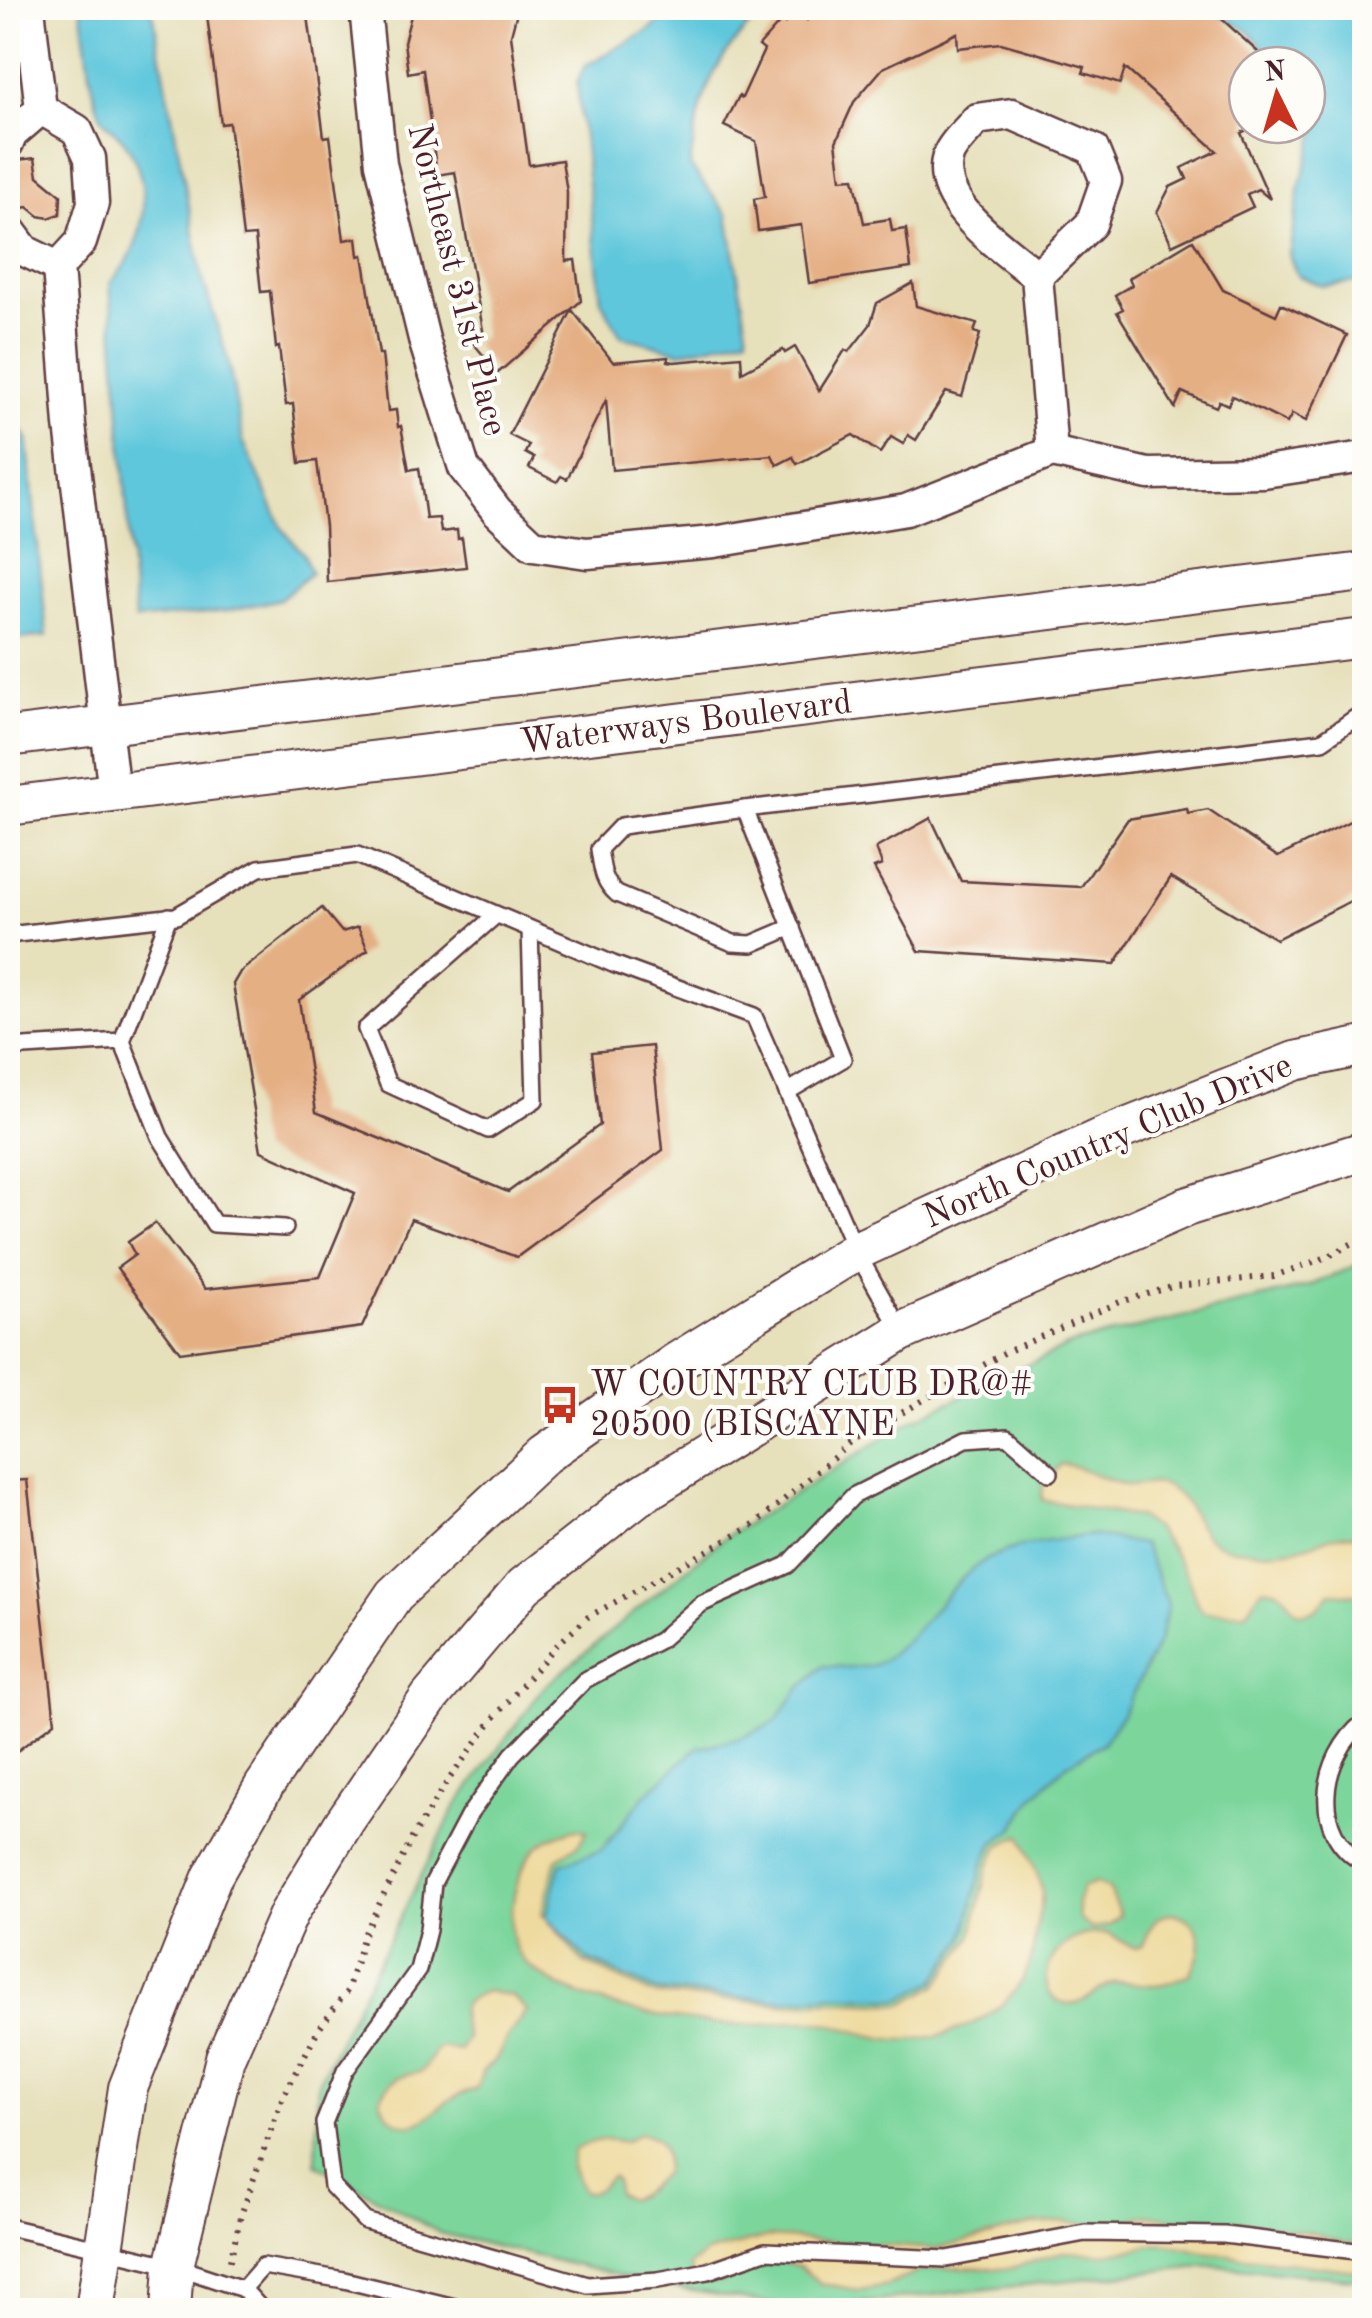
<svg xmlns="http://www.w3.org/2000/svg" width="1372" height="2318" font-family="'Old Standard TT',serif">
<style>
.green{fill:#7cd69c;stroke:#637a64;stroke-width:2.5}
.sand{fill:#eeda9e;stroke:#9c7c64;stroke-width:2.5}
.water{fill:#5fc7dc;stroke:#547384;stroke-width:2.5}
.building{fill:#e5af84}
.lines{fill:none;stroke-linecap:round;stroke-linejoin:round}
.service-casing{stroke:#613c41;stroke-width:20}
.minor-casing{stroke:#613c41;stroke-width:35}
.tertiary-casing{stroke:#613c41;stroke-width:42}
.path{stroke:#613c41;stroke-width:6;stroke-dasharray:2.5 8;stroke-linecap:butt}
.service{stroke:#fff;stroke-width:15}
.minor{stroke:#fff;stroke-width:30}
.tertiary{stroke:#fff;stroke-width:38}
.labels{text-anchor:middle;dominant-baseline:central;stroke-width:8;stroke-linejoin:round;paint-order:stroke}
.street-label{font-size:35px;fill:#4a1f2b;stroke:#fdfcf7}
.poi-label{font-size:35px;fill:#4a1f2b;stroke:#fdfcf7;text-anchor:start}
</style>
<rect width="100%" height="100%" fill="#fdfcf7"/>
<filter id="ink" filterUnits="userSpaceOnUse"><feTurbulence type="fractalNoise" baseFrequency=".01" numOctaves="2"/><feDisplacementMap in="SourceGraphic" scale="20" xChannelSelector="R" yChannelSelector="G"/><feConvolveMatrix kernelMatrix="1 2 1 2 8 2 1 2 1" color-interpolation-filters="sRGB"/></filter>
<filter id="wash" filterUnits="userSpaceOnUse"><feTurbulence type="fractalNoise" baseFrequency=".0048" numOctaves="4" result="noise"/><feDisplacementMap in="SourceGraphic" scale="40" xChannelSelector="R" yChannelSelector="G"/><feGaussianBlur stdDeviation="2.25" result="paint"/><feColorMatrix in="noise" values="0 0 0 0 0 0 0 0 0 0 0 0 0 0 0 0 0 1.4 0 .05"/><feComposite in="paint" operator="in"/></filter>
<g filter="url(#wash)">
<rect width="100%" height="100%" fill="#e6e0bb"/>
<path class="green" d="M1364,1262V2280L1210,2265L802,2309L658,2285L440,2233L316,2164L318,2083L455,1808L544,1687L721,1540L914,1419L1072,1344L1309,1286Z"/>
<g class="sand">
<path d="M1061,1464C1085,1466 1103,1481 1127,1485C1143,1488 1155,1477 1171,1489C1202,1510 1191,1542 1236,1549C1257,1552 1278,1553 1298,1548C1315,1544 1334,1534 1351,1534C1357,1535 1360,1538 1364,1542V1595L1331,1593C1319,1605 1317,1615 1298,1612C1286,1599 1282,1585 1262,1589L1247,1612H1205L1198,1606L1188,1578L1173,1552L1156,1529L1138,1517L1042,1500L1043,1485Z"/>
<path d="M575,1829L587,1831L578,1845L557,1859L542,1913L583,1962L655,1995L784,2004L835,2001L903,2004L937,1985L971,1938L988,1867L998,1846L1021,1835C1027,1852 1040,1874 1042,1892C1043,1903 1038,1918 1036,1929C1034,1941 1034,1955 1029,1966C1011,2015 953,2038 905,2040C873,2041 841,2023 809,2021C791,2020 773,2025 756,2025C692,2026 571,2008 525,1962C500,1938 513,1881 530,1855C541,1839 558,1835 575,1829Z"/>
<path d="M1097,1882L1110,1890L1120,1915L1110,1925L1092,1929L1079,1919L1077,1902L1083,1887Z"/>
<path d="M1173,1913C1205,1922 1205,1949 1190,1974C1178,1979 1166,1985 1153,1985C1140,1986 1127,1980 1114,1983C1099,1986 1090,2002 1074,2004C1029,2009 1040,1931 1102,1933C1117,1934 1123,1945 1136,1948L1143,1945C1152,1927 1151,1915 1173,1913Z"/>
<path d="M487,1991L513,1997L527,2010L507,2038L496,2060L483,2071L477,2088C467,2092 457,2096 448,2101C439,2107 431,2116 422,2121C402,2131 385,2117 380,2099C389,2079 400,2075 421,2072L436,2050L442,2047L459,2050L467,2038C457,2011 457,2001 487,1991Z"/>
<path d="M640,2133C661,2135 668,2153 664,2172C654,2183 643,2195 628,2200L617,2193L616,2181L611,2177C601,2185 596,2196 582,2191L571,2167L574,2150C592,2141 605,2136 624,2142Z"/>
<path d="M1147,2215L1189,2222L1222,2219L1312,2233L1343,2243H1364V2272L1204,2252L1164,2243L1106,2254L1063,2252L1009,2269L941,2268L920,2271L888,2285L860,2290L821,2284L800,2267L782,2262L756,2263L722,2282L695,2283L689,2266L706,2253L769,2237L937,2249L1034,2224L1063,2222L1108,2227Z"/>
</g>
<g class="water">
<path d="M81,8H152L202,277L228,360L243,441L282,528L304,555L311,573L280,599L228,611L135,620L110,283C147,245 155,187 125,142C118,133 104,124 100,114C90,90 86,35 81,8Z"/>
<path d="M676,8H766C712,62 700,90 690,166L728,215L748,336L681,352L621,336L601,300L577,83L585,66L651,29Z"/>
<path d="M1207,8H1364V281L1322,286L1297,275L1289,255L1300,186L1319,122L1318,112L1307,99V65H1278L1250,32Z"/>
<path d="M8,413L27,438L47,636L8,640Z"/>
<path d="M1091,1535L1143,1544L1168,1604L1160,1639L1123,1713L1103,1743L1066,1765L1033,1797L1012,1830L993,1843L982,1867L964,1939L935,1981L900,1999L833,1995L781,2000L657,1991L588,1960L546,1917L561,1864L602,1850L645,1795L697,1748L741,1738L775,1722L801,1687L823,1666C837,1666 856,1669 870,1666C906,1655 943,1590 978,1565C1009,1543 1054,1541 1091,1535Z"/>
</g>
<g id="blocks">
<g class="building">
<path d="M206,8H307L324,137L330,136L344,240L357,238L359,256L363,255L379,354H382L388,411L396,410L398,427L401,426L409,470L419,468L426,519L439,518L441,532L457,530L458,539L462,538L466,567L327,582L325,526L317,461L300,463L293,404L286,405L279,347L276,348L270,291L261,292L255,236L243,237L229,123L221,124Z"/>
<path d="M413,8H518L511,35L529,165L562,160L567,192L566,261L575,260L581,301L498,373L474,344L484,336L455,172L437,175L423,70L408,73L404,42Z"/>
<path d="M818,8H1210L1272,65H1247V130L1241,133L1270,199L1258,189L1247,194L1253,207L1172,245L1157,212L1170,187L1187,179L1182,168L1217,151L1125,68L1120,84L1083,73L1085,67L1001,43L958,48L957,33L883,68L854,102L836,142L841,179L854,178L864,223L890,219L892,231L906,229L911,268L809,283L801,225L758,231L754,199L765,197L756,141L724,126L739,96L742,98L764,50L759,46L782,20L785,23L796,10L807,20Z"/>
<path d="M35,158L38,176L61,195L60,214L49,218L39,216L28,207L17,209L16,197H11L8,161Z"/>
<path d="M1193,240L1223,290L1276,315L1281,304L1347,335L1306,421L1292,414L1287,423L1232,396L1228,405L1219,401L1216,407L1182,392L1175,408L1117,312L1123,309L1115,295L1132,285L1129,278Z"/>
<path d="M913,283L916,306L977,324L974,332L980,334L962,397L946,392L916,440L908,435L903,444L891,437L880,453L853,435L797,464L793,457L777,465L772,455L612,470L606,400L567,479L561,476L557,482L529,468L534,458L525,453L529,445L509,435L572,310L613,362L668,357V361L674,362L741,356L742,372L783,350L785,353L795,347L819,391L845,350L849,352L870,325L877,303Z"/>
<path d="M1187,809L1188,814L1208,810L1278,857L1364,814V894L1276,939L1171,877L1115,964L919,951L874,868L882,865L876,848L931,818L961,881L1081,887L1128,819Z"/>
<path d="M322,908L342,932L358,927L368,950L299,1000L316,1112L508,1192L600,1125L592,1052L652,1046L663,1150L517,1257L411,1219L362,1327L180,1352L117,1268L135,1255L128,1242L155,1223L205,1289L320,1277L355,1193L261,1151L233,984L240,972Z"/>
<path d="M27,1480L55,1722L8,1758V1481Z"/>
</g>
</g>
</g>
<g filter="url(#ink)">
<use href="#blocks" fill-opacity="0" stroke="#613c41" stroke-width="2.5"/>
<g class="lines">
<g class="service-casing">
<g id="service">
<path d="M745,809L621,826L599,849C602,867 602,881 617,894L733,943L752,944L792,927"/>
<path d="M496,915L366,1029L388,1084L488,1130L535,1100L530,929"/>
<path d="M8,935L176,916L259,868L357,855L613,964L754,1016L856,1251L901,1331"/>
<path d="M122,1041L160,1137L214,1224L285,1228"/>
<path d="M8,1048L122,1041L169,916"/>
<path d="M787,1092L843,1059L745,809L1322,741L1364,712"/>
<path d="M1050,1473L1008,1436L966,1439L853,1496L788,1565L701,1604L660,1640L585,1680L512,1755L469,1815L433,1883L428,1930L418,1970L345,2071L324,2123L332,2186L365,2221L588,2285L658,2280L708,2271L765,2251L947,2259L1085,2233L1224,2235L1364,2252"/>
<path d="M1364,1722C1320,1757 1309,1834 1364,1863"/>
<path d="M8,2227L174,2266L243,2289"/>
<path d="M262,2310L243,2289L263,2266L344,2280L467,2310"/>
</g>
</g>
<g class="minor-casing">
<g id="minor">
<path d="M29,8L41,109"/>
<path d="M365,8L381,164L425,343L464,468L497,511L533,545L587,553L714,542L906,510L1052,452L1148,474L1264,472L1364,457"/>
<path d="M41,109L77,130L90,158L93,203L81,242L58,267L70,425L114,793"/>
<path d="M1012,114L1093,149L1106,181L1091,224L1037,276C1006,250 933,204 948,156C952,144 969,129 977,119Z"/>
<path d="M8,143L12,134L41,109"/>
<path d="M8,228L25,251L58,267"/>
<path d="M1037,276L1052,452"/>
</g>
</g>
<g class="tertiary-casing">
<g id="tertiary">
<path d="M8,737L1364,572"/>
<path d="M8,806L1364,638"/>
<path d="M95,2310L128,2088L212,1877L264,1786L394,1595L544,1455L675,1363L856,1251L1098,1139L1295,1061L1364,1046"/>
<path d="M171,2310L174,2266L225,2058L289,1913L345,1821L430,1697L524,1586L636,1498L901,1332L1186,1207L1364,1151"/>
</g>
</g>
<path class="path" d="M230,2261L241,2215L282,2099L317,2032L347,1991L364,1935L412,1838L444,1786L494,1718L556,1646L588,1617L754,1525L852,1442L1004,1353L1120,1302L1175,1286L1274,1276L1327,1257L1364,1237"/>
<use href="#service" class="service"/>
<use href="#minor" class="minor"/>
<use href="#tertiary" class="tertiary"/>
</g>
</g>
<defs>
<g id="bus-bare" transform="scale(3)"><path d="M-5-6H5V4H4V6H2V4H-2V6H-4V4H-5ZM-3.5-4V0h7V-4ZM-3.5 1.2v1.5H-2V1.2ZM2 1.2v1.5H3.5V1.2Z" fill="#c8321e" stroke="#fdfcf7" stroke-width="2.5" paint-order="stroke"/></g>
</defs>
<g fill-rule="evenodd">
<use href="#bus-bare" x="560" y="1405"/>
</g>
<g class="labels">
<g class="street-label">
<text transform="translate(456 280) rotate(76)">Northeast 31st Place</text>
<text transform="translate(686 723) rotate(-7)">Waterways Boulevard</text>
<text transform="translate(1108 1142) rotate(-23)">North Country Club Drive</text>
</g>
<g class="poi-label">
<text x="590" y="1385">W COUNTRY CLUB DR@#<tspan x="590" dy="40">20500 (BISCAYNE</tspan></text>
</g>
</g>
<rect width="1372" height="2318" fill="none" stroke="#fdfcf7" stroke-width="40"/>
<g transform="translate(1277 95) rotate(355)"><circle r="48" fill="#fdfcf7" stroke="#b5a4a5" stroke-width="2.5"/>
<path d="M0-8L18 38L0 25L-18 38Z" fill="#c8321e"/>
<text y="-15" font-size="28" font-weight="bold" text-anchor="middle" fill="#4a1f2b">N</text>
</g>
</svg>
